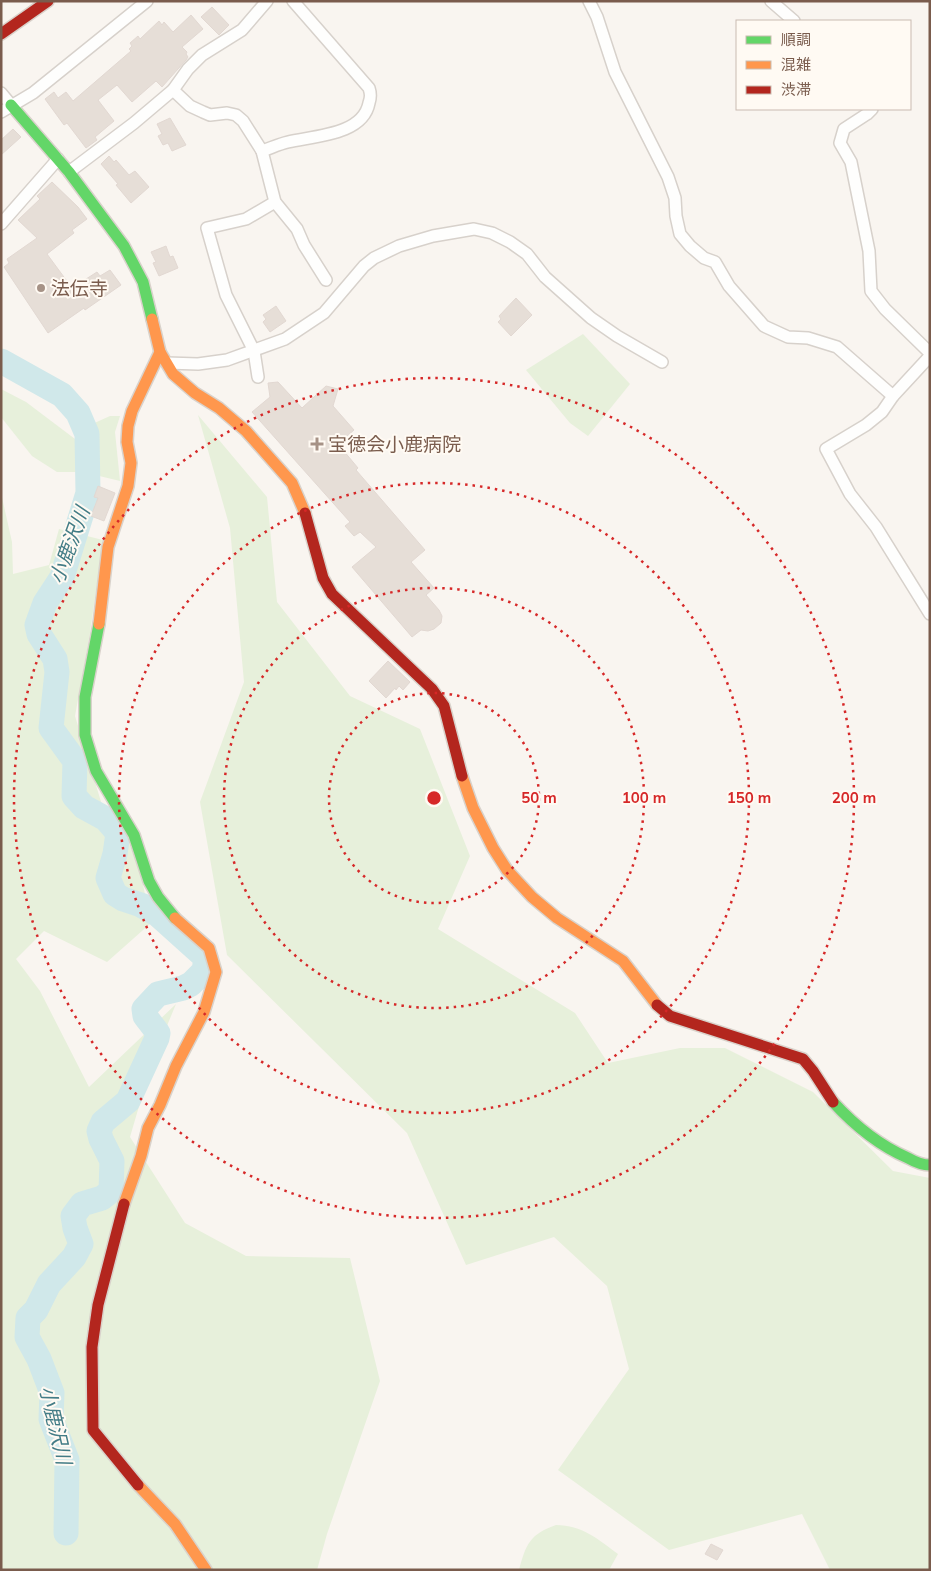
<svg xmlns="http://www.w3.org/2000/svg" width="931" height="1571" font-family="Mulish,'Noto Sans JP',sans-serif">
<style>
.green{fill:#e7f0db}
.lines{fill:none;stroke-linecap:round;stroke-linejoin:round}
.river{stroke:#d0e8ea;stroke-width:25}
.building{fill:#e6ded7;stroke:#e2d8d2}
.street-casing{stroke:#d7d1cb;stroke-width:14}
.fast-casing{stroke:#d9d2cb;stroke-width:14}
.slow-casing{stroke:#d9d2cb;stroke-width:14}
.jam-casing{stroke:#d9d2cb;stroke-width:14}
.street{stroke:#fefefd;stroke-width:11}
.fast{stroke:#63d668;stroke-width:11}
.slow{stroke:#ff974d;stroke-width:11}
.jam{stroke:#b3261e;stroke-width:11}
.ring{fill:none;stroke:#d62828;stroke-width:2.5;stroke-dasharray:2.5 5}
.poi-dot{fill:#a69286;stroke:#fffaf3;stroke-width:2}
.labels{text-anchor:middle;dominant-baseline:central;stroke-width:4;stroke-linejoin:round;paint-order:stroke}
.poi-label{font-size:19px;fill:#7a5c4d;stroke:#fffaf3;text-anchor:start}
.water-label{font-size:20px;font-style:italic;fill:#437c86;stroke:#fffaf3}
.centre{fill:#d62828;stroke:#fffaf3;stroke-width:2.5}
.ring-label{font-size:15px;text-anchor:middle;font-weight:bold;fill:#d62828;stroke:#fffaf3;stroke-width:4;stroke-linejoin:round;paint-order:stroke}
</style>
<rect width="100%" height="100%" fill="#f9f5f0"/>
<g class="green">
<path d="M583,334L630,384L588,436L570,423L526,370Z"/>
<path d="M1,389L26,402L75,439L76,472H57L32,456L1,417Z"/>
<path d="M198,415L267,497L277,602L350,696L420,729L470,856L438,929L575,1013L608,1063L680,1048H725L813,1092L893,1171L930,1178V1570H830L802,1514L669,1550L558,1470L629,1369L607,1286L554,1237L466,1265L407,1133L227,955L200,802L244,682L230,528Z"/>
<path d="M110,416H120L115,432L120,481L91,474L90,425Z"/>
<path d="M1,493L12,542L13,574L49,565L59,529L103,540L90,633L75,716L102,805L129,843L141,875L151,923L107,962L44,931L16,959L40,991L89,1087L176,1004L152,1062L130,1137L185,1223L246,1256L350,1258L380,1381L327,1534L317,1570H1Z"/>
<path d="M556,1525C582,1525 598,1539 618,1554L609,1570H519C526,1544 530,1534 556,1525Z"/>
</g>
<g class="lines">
<path class="river" d="M1,361L62,395L78,413L87,434L88,493L62,577L45,603L37,625L39,634L55,659L57,672L51,728L75,761L74,796L84,807L106,819L118,833L115,854L108,878L115,894L123,899L141,905L157,914L206,958L204,971L191,984L183,988L158,994L144,1009L145,1016L158,1033L157,1038L128,1101L103,1122L99,1131L101,1139L112,1161L111,1191L102,1198L82,1204L73,1216L75,1228L81,1244L74,1257L49,1284L36,1310L28,1318L27,1337L39,1359L52,1393L51,1419L67,1460L66,1533"/>
</g>
<g class="building">
<path d="M212,7L229,25L219,35L201,17Z"/>
<path d="M191,15L203,29L182,47L187,52L186,54L188,57L186,60L162,87L156,81L132,102L117,85L98,100L114,121L95,137L97,140L86,148L67,123L64,125L45,99L54,92L58,98L66,92L73,101L131,51L129,49L132,46L130,43L138,36L140,39L159,21L162,25L164,22L173,32Z"/>
<path d="M170,118L186,145L172,151L168,143L163,145L158,136L162,134L157,124Z"/>
<path d="M13,129L21,137L1,155V140Z"/>
<path d="M109,156L114,162L116,160L129,175L135,171L149,187L131,203L116,185L118,184L101,164Z"/>
<path d="M52,182L78,207L87,219L72,230L74,233L47,254L72,288L97,272L100,276L110,270L121,285L85,310L84,308L48,333L4,267L9,263L7,259L37,238L18,220L40,199L37,196Z"/>
<path d="M166,246L170,257L173,256L178,268L159,276L153,263L156,262L151,252Z"/>
<path d="M516,298L532,315L511,336L498,322L501,319L499,316Z"/>
<path d="M276,306L286,321L270,332L263,322L266,319L263,315Z"/>
<path d="M278,382L302,408L326,386L338,389L333,406L354,430L338,444L358,468L356,470L425,550L411,562L434,588L426,595L439,610L442,616L441,623L434,629L428,631L421,630L412,637L352,567L376,547L360,532L354,536L345,526L350,522L252,412L270,397L268,383Z"/>
<path d="M98,486L115,493L104,521L91,516L98,498L94,497Z"/>
<path d="M388,661L410,682L403,690L399,686L396,690L395,688L386,698L369,681Z"/>
<path d="M711,1544L723,1550L717,1560L705,1554Z"/>
</g>
<g class="lines">
<g class="street-casing">
<g id="street">
<path d="M589,1L597,17L615,72L668,177L675,198L676,216L680,234L690,246L704,258L715,262L729,286L764,326L788,337L808,338L837,347L893,396"/>
<path d="M771,1L794,21"/>
<path d="M173,90L190,106L203,112L210,115L227,113L236,115L243,121L262,151L275,202L297,229L304,245L326,280"/>
<path d="M1,93L11,105"/>
<path d="M872,109L867,114L844,129L840,143L851,162L869,251L871,291L885,309L930,353"/>
<path d="M1,112L33,93L147,1"/>
<path d="M262,151C271,148 279,144 288,142C314,136 363,135 369,103C371,97 371,94 369,88L293,1"/>
<path d="M69,172L134,123L173,90L188,69L202,55L242,30L267,1"/>
<path d="M1,224L58,159"/>
<path d="M930,356L893,396L882,412L866,425L826,449L850,494L876,527L930,614"/>
<path d="M167,363L198,364L227,360L285,339L324,313L364,266L374,258L399,246L433,236L474,229L492,233L510,242L527,254L545,277L591,318L617,336L662,362"/>
<path d="M258,377L254,351L226,295L207,228L246,219L275,202"/>
</g>
</g>
<g class="fast-casing">
<g id="fast">
<path d="M11,105L69,172L124,246L143,282L152,319"/>
<path d="M99,624L85,697V735L96,771L134,835L149,881L158,897L175,918"/>
<path d="M833,1102C855,1126 878,1145 908,1158C915,1162 922,1165 930,1165"/>
</g>
</g>
<g class="slow-casing">
<g id="slow">
<path d="M152,319L160,352L173,374L195,393L219,408L246,431L292,483L305,513"/>
<path d="M99,624L108,547L128,486L131,463L127,442L128,426L132,411L160,352"/>
<path d="M462,776L473,808L493,848L507,870L532,897L557,918L623,961L657,1005"/>
<path d="M124,1204L141,1156L148,1128L160,1105L176,1066L204,1012L216,972L209,948L175,918"/>
<path d="M138,1485L175,1524L206,1570"/>
</g>
</g>
<g class="jam-casing">
<g id="jam">
<path d="M1,34L48,1"/>
<path d="M305,513L323,578L332,594L432,689L444,706L462,776"/>
<path d="M657,1005L670,1016L803,1059L813,1071L833,1102"/>
<path d="M124,1204L98,1305L92,1347L93,1430L138,1485"/>
</g>
</g>
<use href="#street" class="street"/>
<use href="#fast" class="fast"/>
<use href="#slow" class="slow"/>
<use href="#jam" class="jam"/>
</g>
<g class="ring">
<circle cx="434" cy="798" r="105"/>
<circle cx="434" cy="798" r="210"/>
<circle cx="434" cy="798" r="315"/>
<circle cx="434" cy="798" r="420"/>
</g>
<g class="poi-dot">
<circle cx="41" cy="288" r="5"/>
<path d="M314.5 436.5h5v5h5v5h-5v5h-5v-5h-5v-5h5z"/>
</g>
<g class="labels">
<g class="poi-label">
<text x="51" y="288">法伝寺</text>
<text x="328" y="444">宝徳会小鹿病院</text>
</g>
<g class="water-label">
<text transform="translate(69 545) rotate(-70)">小鹿沢川</text>
<text transform="translate(56 1425) rotate(77)">小鹿沢川</text>
</g>
</g>
<circle cx="434" cy="798" r="8" class="centre"/>
<g class="ring-label">
<text x="539" y="803">50 m</text>
<text x="644" y="803">100 m</text>
<text x="749" y="803">150 m</text>
<text x="854" y="803">200 m</text>
</g>
<rect width="931" height="1571" fill="none" stroke="#7a5c4d" stroke-width="5"/>
<rect x="736" y="20" width="175" height="90" fill="#fffaf3" stroke="#cabbb1"/>
<rect x="746" y="36" width="25" height="8" fill="#63d668" stroke="#cabbb1"/>
<text x="781" y="45" font-size="15" fill="#7a5c4d">順調</text>
<rect x="746" y="61" width="25" height="8" fill="#ff974d" stroke="#cabbb1"/>
<text x="781" y="70" font-size="15" fill="#7a5c4d">混雑</text>
<rect x="746" y="86" width="25" height="8" fill="#b3261e" stroke="#cabbb1"/>
<text x="781" y="95" font-size="15" fill="#7a5c4d">渋滞</text>
</svg>
